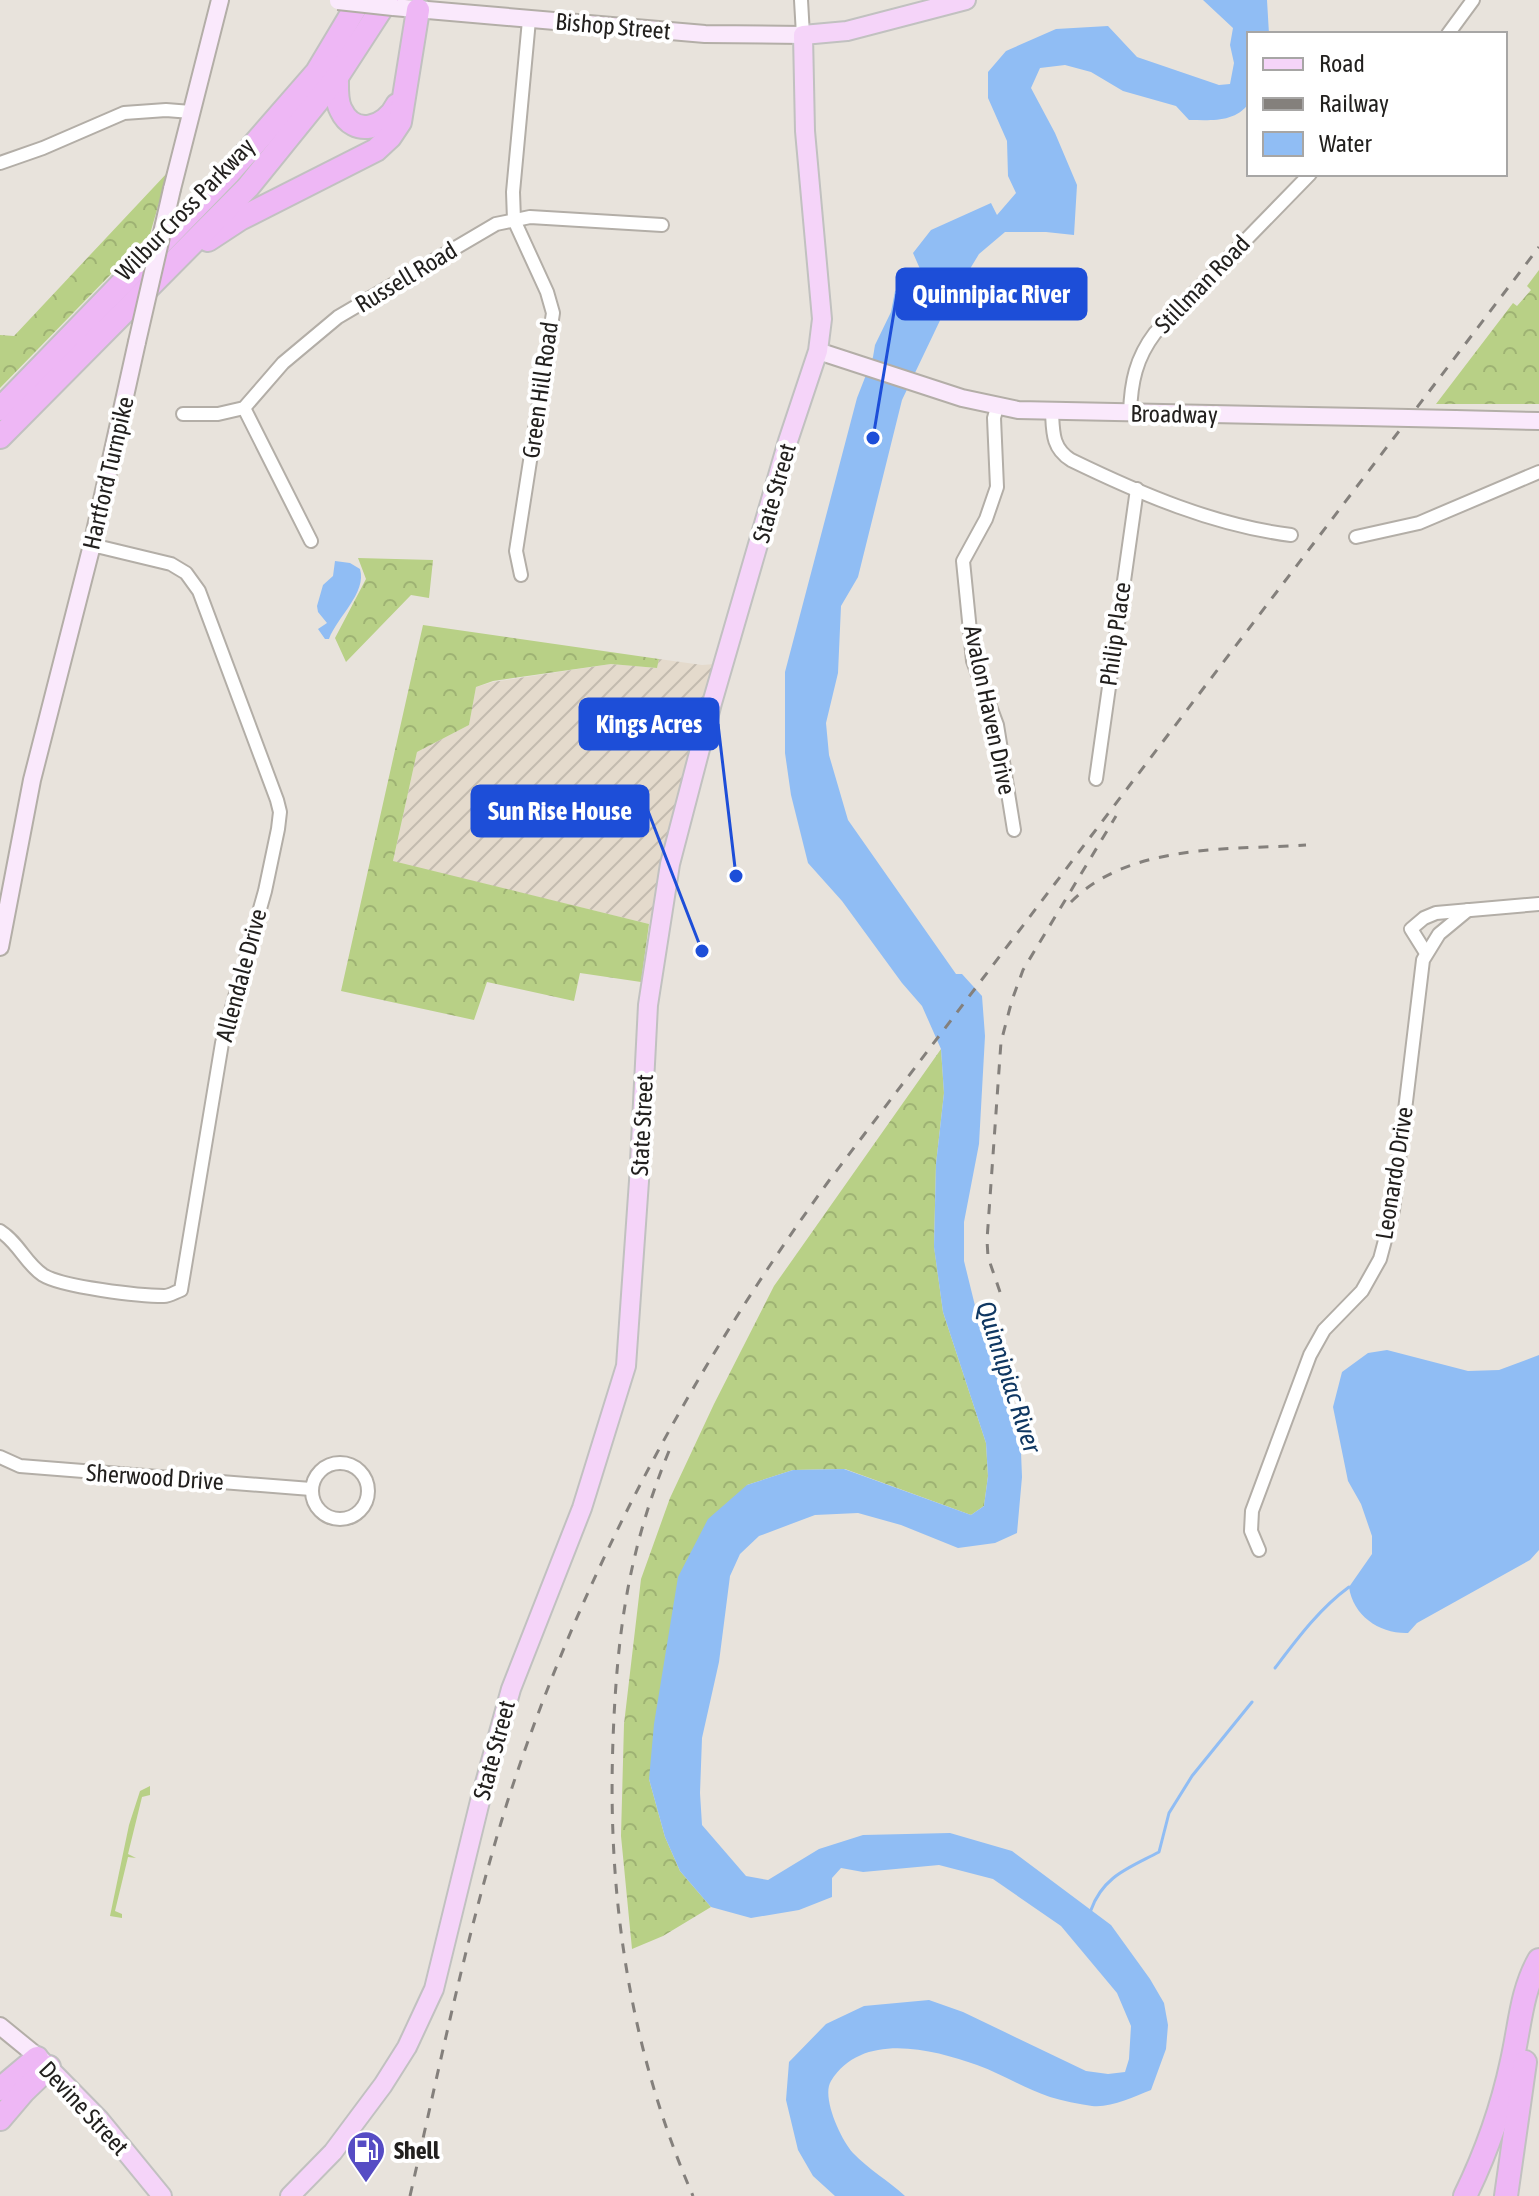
<svg xmlns="http://www.w3.org/2000/svg" width="1539" height="2196" font-family="'Asap Condensed',sans-serif">
<style>
.industrial{fill:url(#industrial-furrows)}
.grass{fill:#b8d086}
.forest{fill:url(#forest-crowns)}
.water{fill:#90bdf4}
.lines{fill:none;stroke-linecap:round;stroke-linejoin:round}
.stream{stroke:#90bdf4;stroke-width:3}
.minor-casing{stroke:#b3aea7;stroke-width:16}
.secondary-casing{stroke:#b3aea7;stroke-width:20}
.primary-casing{stroke:#c1c1c0;stroke-width:22}
.motorway-casing{stroke:#c1c1c0;stroke-width:26}
.minor{stroke:#fff;stroke-width:12}
.secondary{stroke:#fae9fc;stroke-width:16}
.primary{stroke:#f5d4f9;stroke-width:18}
.motorway{stroke:#eeb7f5;stroke-width:22}
.rail{stroke:#84807c;stroke-width:3;stroke-dasharray:10 10;stroke-linecap:butt}
.secondary-bridge-casing{stroke:#b3aea7;stroke-width:20;stroke-linecap:butt}
.secondary-bridge{stroke:#fae9fc;stroke-width:16}
.labels{text-anchor:middle;dominant-baseline:central;stroke-width:8;stroke-linejoin:round;paint-order:stroke}
.street-label{font-size:24px;fill:#22201e;stroke:#fff}
.poi-label{font-size:24px;font-weight:bold;fill:#22201e;stroke:#fff;text-anchor:start}
.water-label{font-size:26px;font-style:italic;fill:#0f3762;stroke:#fff}
.leader{fill:none;stroke:#1d4ed8;stroke-width:3}
.callout-dot{fill:#1d4ed8;stroke:#fff;stroke-width:3}
.callout{fill:#1d4ed8;stroke:#1d4ed8;stroke-width:3}
.callout-label{font-size:26px;text-anchor:middle;font-weight:bold;fill:#fff}
</style>
<defs>
<pattern id="industrial-furrows" width="10" height="10" patternUnits="userSpaceOnUse" patternTransform="scale(2)"><rect width="10" height="10" fill="#e4dacc"/><path d="M-1 1l2-2M0 10L10 0M9 11l2-2" fill="none" stroke="#c3bbaf"/></pattern>
<pattern id="forest-crowns" width="20" height="18" patternUnits="userSpaceOnUse" patternTransform="scale(2)"><rect width="20" height="18" fill="#b8d086"/><path d="M2 6a3 3 0 1 1 6 0M12 15a3 3 0 1 1 6 0" fill="none" stroke="#9eb273"/></pattern>
</defs>
<rect width="100%" height="100%" fill="#e8e3dc"/>
<path class="industrial" d="M659,659L702,665L715,664L686,762L649,924L393,862L417,752L469,725L476,687L493,682L611,664L657,668Z"/>
<path class="grass" d="M150,1786V1795L142,1797L128,1854L136,1858L128,1857L115,1911L122,1914V1918L110,1916L129,1825L140,1791Z"/>
<g class="forest">
<path d="M168,172L150,234L0,388V335L14,336Z"/>
<path d="M1539,270V404H1436L1513,303L1517,306L1531,290L1527,286Z"/>
<path d="M358,558L433,560L429,598L411,595L346,662L335,638L366,579Z"/>
<path d="M423,625L659,659L657,668L611,664L493,681L476,687L469,725L417,752L393,861L649,924L641,982L580,973L574,1001L487,982L474,1020L341,991Z"/>
<path d="M941,1049L944,1093L936,1164L934,1246L943,1312L986,1443L988,1476L984,1506L971,1515L845,1469L793,1470L747,1485L649,1779L665,1837L680,1871L711,1907L663,1936L632,1949L621,1836L624,1724L641,1579L670,1498L714,1404L774,1286Z"/>
</g>
<g class="water">
<path d="M1203,0H1267L1269,34H1249V103C1235,123 1211,120 1189,120L1176,106L1123,91L1091,72L1065,65L1040,68L1031,88L1055,133L1077,185L1074,235L1046,232H1005L979,254L945,310L902,400L858,577L841,606L838,673L826,723L829,755L848,820L956,974H962L982,996L985,1036L979,1144L964,1222V1261L981,1330L1014,1413L1021,1452L1022,1477L1017,1533L995,1543L958,1548L901,1525L858,1513L815,1515L759,1536L740,1554L730,1576L719,1662L702,1738L700,1793L702,1825L746,1876L768,1880L819,1849L863,1835L950,1833L1012,1851L1111,1925L1150,1979L1164,2003L1168,2025L1166,2049L1151,2090C1133,2097 1111,2108 1092,2106C1078,2104 1063,2101 1050,2097C1025,2089 1002,2074 977,2065C932,2049 862,2031 831,2081C821,2097 841,2140 853,2153C868,2169 889,2181 905,2196H835L813,2176L798,2150L786,2100L789,2062L826,2024L864,2006L929,2000L963,2012L1086,2071L1108,2074L1125,2072L1129,2059L1131,2026L1117,1993L1061,1926L993,1879L939,1865L863,1872L841,1868L832,1878V1897L799,1910L751,1918L711,1907L680,1871L665,1837L649,1779L654,1724L678,1577L708,1519L747,1485L793,1470L844,1469L971,1515L984,1506L988,1476L986,1443L943,1312L934,1247L936,1164L944,1093L941,1049L922,1006L902,983L842,901L808,863L791,795L785,753V672L857,398L873,357L875,345L891,312L895,291L924,278L913,253L931,230L991,203L997,215L1016,193L1008,176L1007,141L988,98V72L1006,51L1056,29L1108,26L1137,57L1219,85L1230,84L1234,63L1230,45L1233,28Z"/>
<path d="M335,561L350,563L360,569C367,593 337,617 329,639H325L318,629L327,623L318,612L317,606L323,585L333,576Z"/>
<path d="M1387,1350L1468,1371L1499,1370L1539,1355V1550L1530,1560L1417,1623L1408,1633C1380,1634 1353,1616 1349,1587L1372,1554V1536L1361,1504L1348,1481L1333,1407L1342,1372L1368,1353Z"/>
</g>
<g class="lines">
<g class="stream">
<path d="M1275,1668C1297,1639 1319,1609 1349,1587"/>
<path d="M1091,1910C1103,1876 1129,1868 1159,1852L1169,1813L1192,1776L1252,1702"/>
</g>
<g class="minor-casing">
<g id="minor">
<path d="M801,0L803,35"/>
<path d="M1448,34L1473,0"/>
<path d="M0,163L43,148L124,113L166,110L191,112"/>
<path d="M997,407L994,418L997,487L986,519L963,561L973,661L997,725L1014,830"/>
<path d="M244,408L311,541"/>
<path d="M1052,412C1053,432 1052,448 1071,460C1141,494 1213,525 1291,535"/>
<path d="M1130,413C1131,382 1136,358 1155,333L1310,174"/>
<path d="M183,414H218L244,408L283,363L338,317L496,224L530,217L662,225"/>
<path d="M1356,537L1419,523L1539,472"/>
<path d="M521,575L516,551L553,313L547,292L514,220L513,192L529,20"/>
<path d="M1096,779L1137,489"/>
<path d="M1426,953L1411,929L1424,918L1436,913L1539,904"/>
<path d="M0,1231C19,1243 25,1263 43,1275C62,1287 140,1296 164,1296C170,1296 175,1292 181,1290L222,1043L265,891L278,829L280,812L277,800L199,591L186,573L171,564L92,545"/>
<path d="M0,1457L20,1466L311,1489"/>
<circle cx="340" cy="1491" r="28"/>
<path d="M1259,1550L1251,1531L1252,1511L1310,1355L1324,1330L1362,1291L1380,1259L1393,1210L1423,960L1439,934L1468,910"/>
</g>
</g>
<g class="secondary-casing">
<g id="secondary">
<path d="M393,7L705,34L803,35"/>
<path d="M172,189L220,0"/>
<path d="M818,351L962,398L1018,410L1362,417"/>
<path d="M1455,419L1539,421"/>
<path d="M0,947L32,780L92,545L137,342"/>
<path d="M0,2026L38,2057"/>
</g>
</g>
<g class="primary-casing">
<g id="primary">
<path d="M39,2058L99,2119L162,2196"/>
<path d="M290,2196L333,2152L383,2085L407,2047L434,1989L480,1801L511,1689L582,1508L626,1366L639,1181L648,1005L670,864L712,703L788,441L818,351L822,319L805,131L803,35L847,31L966,0"/>
</g>
</g>
<g class="motorway-casing">
<g id="motorway">
<path d="M337,77C337,88 336,101 341,110C354,138 386,128 397,105"/>
<path d="M208,240L240,219L376,150L390,137L400,122L418,10"/>
<path d="M0,409L229,173L317,72L360,0"/>
<path d="M0,437L248,187L337,77L387,0"/>
<path d="M0,2089L37,2058"/>
<path d="M0,2119L23,2092L49,2067"/>
<path d="M1465,2196C1486,2153 1502,2108 1512,2061C1520,2026 1521,1992 1539,1960"/>
<path d="M1506,2196L1525,2062"/>
</g>
</g>
<use href="#minor" class="minor"/>
<use href="#secondary" class="secondary"/>
<use href="#primary" class="primary"/>
<use href="#motorway" class="motorway"/>
<g class="rail">
<path d="M1071,902C1129,843 1230,850 1306,845"/>
<path d="M1000,1292L988,1257L987,1240L1001,1042L1012,1000L1023,970L1116,816"/>
<path d="M669,1451C628,1551 617,1633 613,1740C607,1898 630,2051 693,2196"/>
<path d="M410,2196C440,2065 467,1932 507,1803C579,1579 690,1372 828,1182L1539,247"/>
</g>
<g class="secondary-bridge-casing">
<g id="secondary-bridge">
<path d="M338,1L393,7"/>
<path d="M137,342L172,189"/>
<path d="M1362,417L1455,419"/>
</g>
</g>
<use href="#secondary-bridge" class="secondary-bridge"/>
</g>
<defs>
<g id="fuel-pin" transform="scale(2)"><path d="M0 17L-7.5 6A9.5 9.5 0 1 1 7.5 6Z" fill="#564cc4" stroke="#fff"/><path d="M-5.5-6h7V0h2V4h1.3V-2.5L3-4.5l.8-.8L6-3V5H2.5V1h-1V6h-7ZM-4.2-4.7v3.2H.2V-4.7Z" fill="#fff"/></g>
</defs>
<g fill-rule="evenodd">
<use href="#fuel-pin" x="366" y="2150"/>
</g>
<g class="labels">
<g class="street-label">
<text transform="translate(613 26) rotate(5)">Bishop Street</text>
<text transform="translate(185 209) rotate(-46)">Wilbur Cross Parkway</text>
<text transform="translate(406 277) rotate(-31)">Russell Road</text>
<text transform="translate(1202 284) rotate(-46)">Stillman Road</text>
<text transform="translate(540 390) rotate(-82)">Green Hill Road</text>
<text transform="translate(1174 414) rotate(1)">Broadway</text>
<text transform="translate(108 473) rotate(-77)">Hartford Turnpike</text>
<text transform="translate(774 493) rotate(-74)">State Street</text>
<text transform="translate(1115 634) rotate(-82)">Philip Place</text>
<text transform="translate(990 710) rotate(78)">Avalon Haven Drive</text>
<text transform="translate(241 975) rotate(-75)">Allendale Drive</text>
<text transform="translate(642 1125) rotate(-87)">State Street</text>
<text transform="translate(1394 1173) rotate(-81)">Leonardo Drive</text>
<text transform="translate(155 1477) rotate(4)">Sherwood Drive</text>
<text transform="translate(494 1750) rotate(-75)">State Street</text>
<text transform="translate(84 2108) rotate(47)">Devine Street</text>
</g>
<g class="poi-label">
<text x="394" y="2150">Shell</text>
</g>
<g class="water-label">
<text transform="translate(1009 1377) rotate(72)">Quinnipiac River</text>
</g>
</g>
<path class="leader" d="M873 438L897 294M736 876L718 724M702 951L648 811"/>
<g class="callout-dot">
<circle cx="873" cy="438" r="8"/>
<circle cx="736" cy="876" r="8"/>
<circle cx="702" cy="951" r="8"/>
</g>
<g class="callout">
<rect x="897" y="269" width="189" height="50" rx="8"/>
<rect x="580" y="699" width="138" height="50" rx="8"/>
<rect x="472" y="786" width="176" height="50" rx="8"/>
</g>
<g class="callout-label">
<text x="991" y="303">Quinnipiac River</text>
<text x="649" y="733">Kings Acres</text>
<text x="560" y="820">Sun Rise House</text>
</g>
<rect x="1247" y="32" width="260" height="144" fill="#ffffff" stroke="#a7a6a5" stroke-width="2"/>
<rect x="1263" y="58" width="40" height="12" fill="#f5d4f9" stroke="#a7a6a5" stroke-width="2"/>
<text x="1319" y="72" font-size="24" fill="#22201e">Road</text>
<rect x="1263" y="98" width="40" height="12" fill="#84807c" stroke="#a7a6a5" stroke-width="2"/>
<text x="1319" y="112" font-size="24" fill="#22201e">Railway</text>
<rect x="1263" y="132" width="40" height="24" fill="#90bdf4" stroke="#a7a6a5" stroke-width="2"/>
<text x="1319" y="152" font-size="24" fill="#22201e">Water</text>
</svg>
